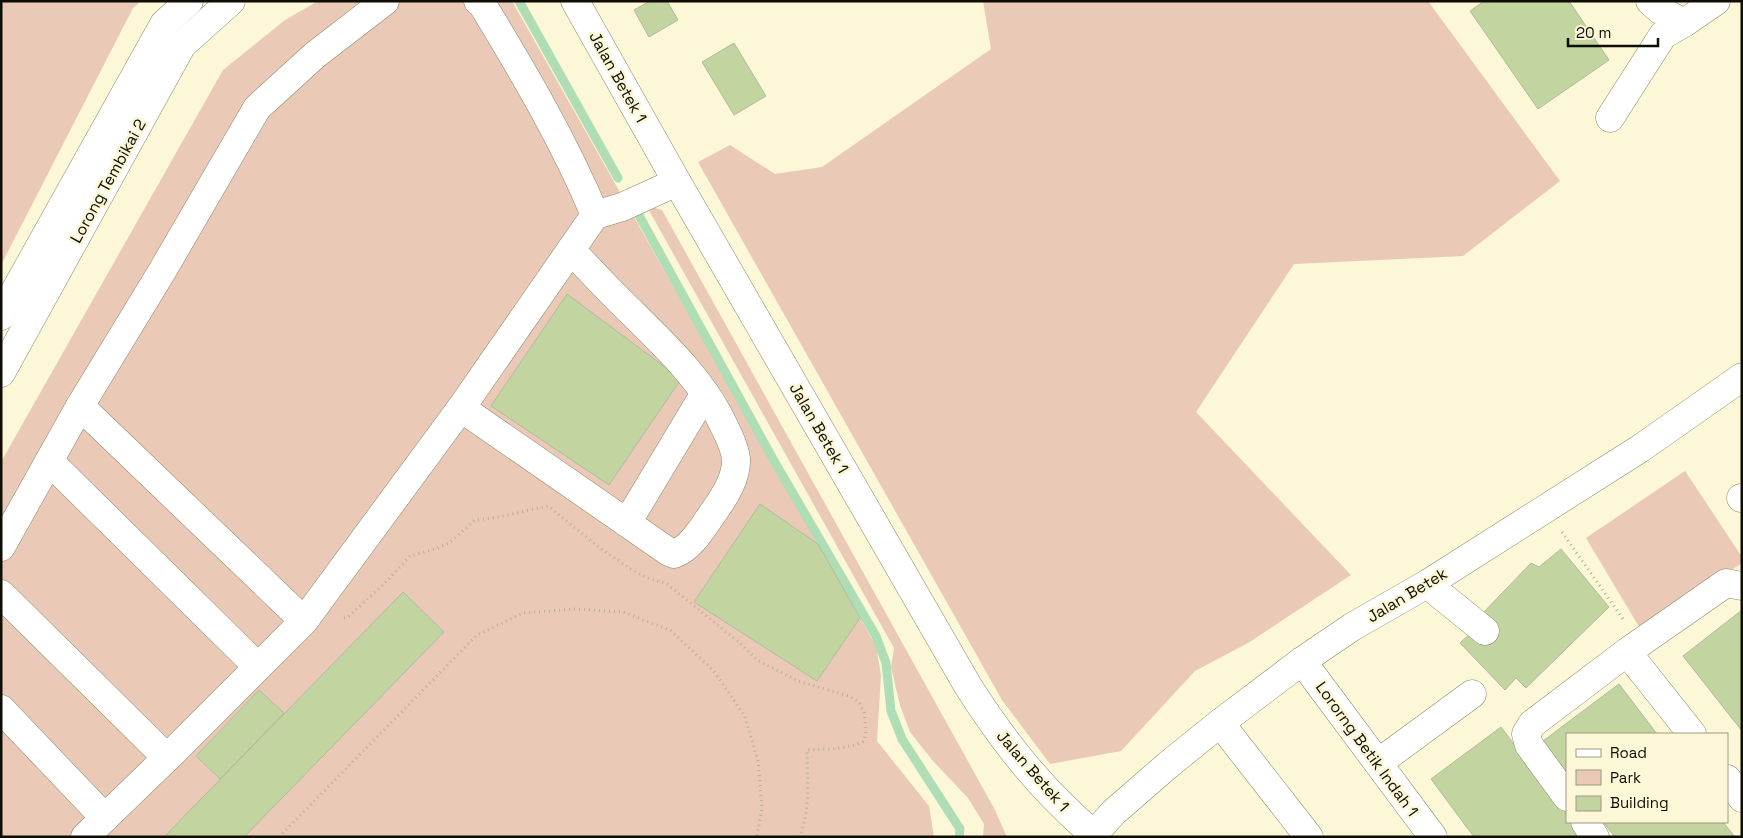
<svg xmlns="http://www.w3.org/2000/svg" width="1743" height="838" font-family="'Space Grotesk',sans-serif">
<style>
.green{fill:#eac9b6}
.lines{fill:none;stroke-linecap:round;stroke-linejoin:round}
.stream{stroke:#afddb6;stroke-width:9}
.building{fill:#c2d5a1;stroke:#b0bb9e}
.minor-casing{stroke:#8c886a;stroke-width:29}
.path{stroke:#b3af96;stroke-width:3;stroke-dasharray:1 4;stroke-linecap:butt}
.minor{stroke:#fff;stroke-width:28}
.labels{text-anchor:middle;dominant-baseline:central;stroke-width:5;stroke-linejoin:round;paint-order:stroke}
.street-label{font-size:16px;fill:#0e0c03;stroke:#fcf7d7}
</style>
<rect width="100%" height="100%" fill="#fcf7d7"/>
<g class="green">
<path d="M1,1H141L133,8L1,265Z"/>
<path d="M318,1H512L876,646L881,675L877,741L929,806L934,837H1V462L223,70L285,20Z"/>
<path d="M983,1H1428L1560,181L1463,256L1294,264L1196,412L1351,575L1248,643L1195,671L1121,751L1050,764L1002,700L698,162L730,145L775,174L822,167L991,49Z"/>
<path d="M646,205L662,210L995,810L1007,837H983L984,824L968,798L933,761L910,732L900,705L891,667L894,648Z"/>
<path d="M1685,471L1742,557V563L1641,630L1586,538Z"/>
</g>
<g class="lines">
<g class="stream">
<path d="M519,1L618,178"/>
<path d="M636,210L773,459L876,636L886,663L891,711L902,739L960,829L959,837"/>
</g>
</g>
<g class="building">
<path d="M650,1H667L678,20L649,37L634,10Z"/>
<path d="M1484,1H1569L1609,60L1538,109L1470,11Z"/>
<path d="M734,43L766,96L734,115L702,62Z"/>
<path d="M567,294L681,379L609,485L491,406Z"/>
<path d="M760,504L818,544L860,618L817,681L694,602Z"/>
<path d="M1561,549L1609,607L1526,688L1516,678L1505,690L1460,643L1472,632L1479,617L1531,563L1539,567Z"/>
<path d="M403,592L444,632L244,837H164Z"/>
<path d="M1742,610V731L1683,656Z"/>
<path d="M1619,684L1657,734H1567V773L1543,741Z"/>
<path d="M259,690L284,713L220,779L196,756Z"/>
<path d="M1501,727L1567,815V822H1572L1583,837H1474L1431,779Z"/>
<path d="M1603,822H1723L1735,837H1615Z"/>
</g>
<g class="lines">
<g class="minor-casing">
<g id="minor">
<path d="M478,1L482,4C524,73 564,141 595,215L622,207L677,182"/>
<path d="M575,1L677,182L968,686C1005,744 1040,788 1093,834"/>
<path d="M1650,1L1660,10L1684,23L1716,1"/>
<path d="M1610,118L1663,35L1684,23"/>
<path d="M1,316L164,24L189,1"/>
<path d="M1,373L182,45L231,1"/>
<path d="M80,406L304,621L174,751L85,837"/>
<path d="M461,408L669,552L674,554C692,548 704,525 715,510C725,496 737,477 736,459C735,449 730,438 726,430C703,378 658,339 618,299C602,283 587,267 571,250"/>
<path d="M49,461L258,667"/>
<path d="M1741,498H1742"/>
<path d="M627,523L705,393"/>
<path d="M1,547L80,406L161,273L257,108L315,55L385,1"/>
<path d="M1427,584L1485,631"/>
<path d="M1,594L167,758"/>
<path d="M304,621L461,408L595,215"/>
<path d="M1627,652L1692,734"/>
<path d="M1302,661L1433,837"/>
<path d="M1,709L105,818"/>
<path d="M1220,723L1309,837"/>
<path d="M1378,763L1472,694"/>
<path d="M1727,779L1742,798"/>
<path d="M1567,797L1529,745L1526,734L1532,724L1627,652L1726,583L1742,586"/>
<path d="M1585,822L1595,837"/>
<path d="M1091,837L1114,812L1168,765L1220,723L1302,661L1352,627L1427,584L1641,448L1742,377"/>
</g>
</g>
<g class="path">
<path d="M1562,532L1623,619"/>
<path d="M344,618L348,617L384,584L410,556L435,549L449,543L475,520L499,517L548,506L600,548L629,568L645,577L667,584L740,643L757,660L798,681L849,696L859,702L864,713L866,731L864,741C847,750 826,749 807,750C807,778 811,812 799,837"/>
<path d="M279,837L477,635L523,613L575,609L623,612L670,630L713,670L745,717L758,761L762,808L757,837"/>
</g>
<use href="#minor" class="minor"/>
</g>
<g class="labels">
<g class="street-label">
<text transform="translate(618 77) rotate(61)">Jalan Betek 1</text>
<text transform="translate(108 181) rotate(-61)">Lorong Tembikai 2</text>
<text transform="translate(819 428) rotate(60)">Jalan Betek 1</text>
<text transform="translate(1407 595) rotate(-31)">Jalan Betek</text>
<text transform="translate(1367 749) rotate(54)">Lororng Betik Indah 1</text>
<text transform="translate(1033 771) rotate(49)">Jalan Betek 1</text>
</g>
</g>
<rect width="1743" height="838" fill="none" stroke="#0e0c03" stroke-width="5"/>
<rect x="1566" y="733" width="162" height="90" fill="#fcf7d7" stroke="#9d9982"/>
<rect x="1576" y="749" width="25" height="8" fill="#ffffff" stroke="#9d9982"/>
<text x="1610" y="758" font-size="15" fill="#0e0c03">Road</text>
<rect x="1576" y="770" width="25" height="15" fill="#eac9b6" stroke="#9d9982"/>
<text x="1610" y="783" font-size="15" fill="#0e0c03">Park</text>
<rect x="1576" y="796" width="25" height="15" fill="#c2d5a1" stroke="#9d9982"/>
<text x="1610" y="808" font-size="15" fill="#0e0c03">Building</text>
<path d="M1568 38v8h90v-8" fill="none" stroke="#0e0c03" stroke-width="2.5"/>
<text x="1576" y="38" font-size="15" fill="#0e0c03" stroke="#fcf7d7" stroke-width="4" paint-order="stroke">20 m</text>
</svg>
